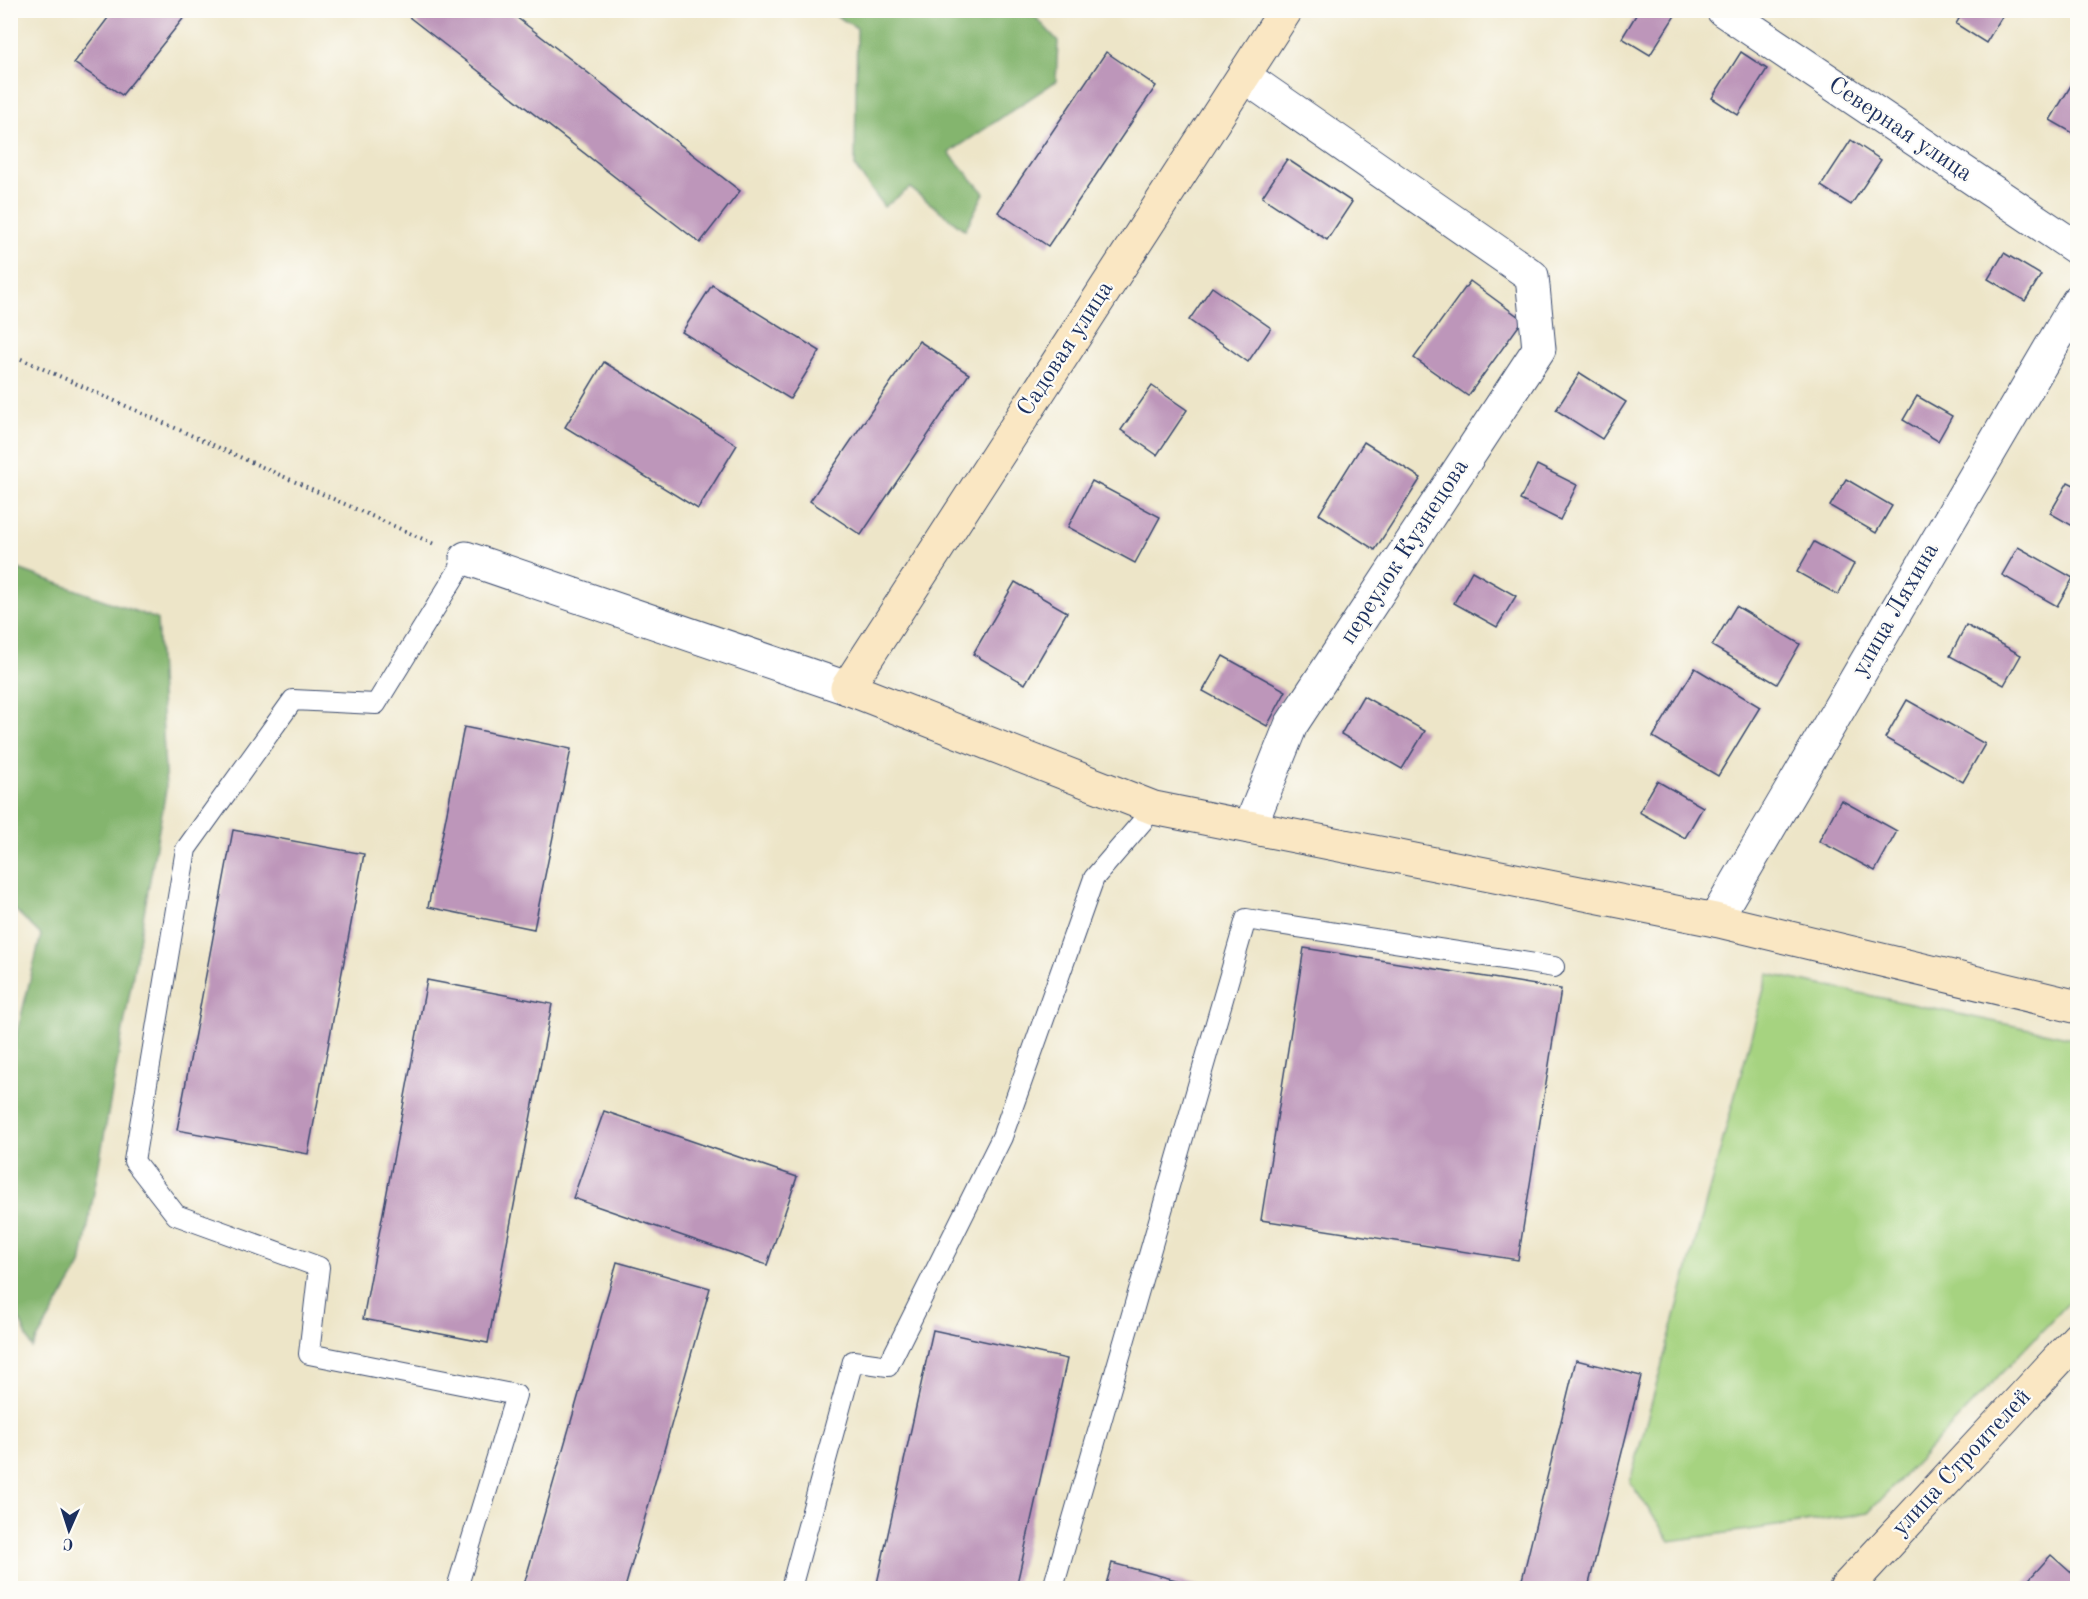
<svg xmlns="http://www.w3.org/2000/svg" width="2088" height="1599" font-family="'Old Standard TT',serif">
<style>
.green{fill:#a6d380;stroke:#60816f;stroke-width:1.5}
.forest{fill:#84b56e;stroke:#507266;stroke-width:1.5}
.building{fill:#bd96ba}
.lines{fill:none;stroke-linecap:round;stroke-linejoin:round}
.lane-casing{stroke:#3a4a6e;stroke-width:22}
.street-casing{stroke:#3a4a6e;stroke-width:35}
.secondary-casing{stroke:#3a4a6e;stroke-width:35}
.path{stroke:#3a4a6e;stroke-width:4;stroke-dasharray:1.5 4.5;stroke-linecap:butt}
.lane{stroke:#fff;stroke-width:20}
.street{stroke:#fff;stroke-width:33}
.secondary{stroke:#fae7c3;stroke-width:33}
.labels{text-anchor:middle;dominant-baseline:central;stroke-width:4.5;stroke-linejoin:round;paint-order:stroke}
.street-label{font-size:24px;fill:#1b2f5e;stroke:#fdfcf7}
</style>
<rect width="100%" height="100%" fill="#fdfcf7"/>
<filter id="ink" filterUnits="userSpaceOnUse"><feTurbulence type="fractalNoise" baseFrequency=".0167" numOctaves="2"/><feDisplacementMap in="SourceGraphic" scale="12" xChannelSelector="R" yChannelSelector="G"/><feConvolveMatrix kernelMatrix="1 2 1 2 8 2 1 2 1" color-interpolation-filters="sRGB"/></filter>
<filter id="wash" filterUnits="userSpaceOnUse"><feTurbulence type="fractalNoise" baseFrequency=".008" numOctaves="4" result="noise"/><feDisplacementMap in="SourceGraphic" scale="24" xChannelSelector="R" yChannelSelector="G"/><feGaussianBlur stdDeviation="1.35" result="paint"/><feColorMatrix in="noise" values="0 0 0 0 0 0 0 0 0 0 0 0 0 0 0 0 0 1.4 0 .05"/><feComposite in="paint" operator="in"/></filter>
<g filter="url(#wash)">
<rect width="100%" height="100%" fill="#ede5c8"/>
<path class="green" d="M1768,974L2077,1039V1294L1868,1513L1670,1541L1630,1482Z"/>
<g class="forest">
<path d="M984,11L992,16L1006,11H1030L1058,41L1056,81L949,153L984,193L965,230L910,188L884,207L855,167L857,28L828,11Z"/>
<path d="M10,566L157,619L166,790L81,1265L32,1348L11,1300L10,1061L41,935L11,906Z"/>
</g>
<g id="blocks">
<g class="building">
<path d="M114,10H190L122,95L74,63Z"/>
<path d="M400,10H507L740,191L700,243Z"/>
<path d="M1639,10H1671L1676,14L1650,55L1622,38Z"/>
<path d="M1964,10H2006L1986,43L1956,24Z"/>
<path d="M1106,52L1156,86L1048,246L998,212Z"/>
<path d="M1741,52L1767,69L1738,115L1712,98Z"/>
<path d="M2078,74V136L2050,120Z"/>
<path d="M1851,140L1881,160L1851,205L1821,186Z"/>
<path d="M1287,159L1352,202L1327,240L1262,197Z"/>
<path d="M2004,253L2041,275L2025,301L1988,279Z"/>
<path d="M1470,281L1523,320L1468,396L1414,358Z"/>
<path d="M712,285L820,351L790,399L682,332Z"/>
<path d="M1212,287L1271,328L1248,362L1189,320Z"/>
<path d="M919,341L969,374L861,535L810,501Z"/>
<path d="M604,362L737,445L698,509L565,427Z"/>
<path d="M1580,373L1626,402L1602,439L1556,410Z"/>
<path d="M1152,386L1187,410L1157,455L1121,430Z"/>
<path d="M1917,396L1952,416L1938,441L1903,420Z"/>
<path d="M1364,442L1421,478L1375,550L1319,514Z"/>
<path d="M1537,465L1577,485L1560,520L1520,500Z"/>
<path d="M1846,479L1892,506L1876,533L1830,506Z"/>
<path d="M1092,481L1160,517L1135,563L1068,527Z"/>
<path d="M2068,482L2078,487V529L2050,513Z"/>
<path d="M1814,542L1854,564L1838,595L1797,572Z"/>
<path d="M2018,547L2073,578L2057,606L2002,575Z"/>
<path d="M1472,571L1516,596L1497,627L1454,603Z"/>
<path d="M1015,582L1067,612L1025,684L973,654Z"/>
<path d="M1736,606L1800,644L1777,684L1712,646Z"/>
<path d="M1966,625L2021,655L2004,685L1950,656Z"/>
<path d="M1223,656L1286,691L1267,726L1203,691Z"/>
<path d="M1695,668L1760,707L1718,776L1653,737Z"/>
<path d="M1363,696L1425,731L1402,769L1341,734Z"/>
<path d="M1907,700L1985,744L1963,782L1885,738Z"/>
<path d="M464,727L571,749L534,929L428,907Z"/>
<path d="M1657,781L1703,807L1685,838L1639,812Z"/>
<path d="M1841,800L1897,831L1875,871L1819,841Z"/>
<path d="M233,830L364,854L308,1154L177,1130Z"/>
<path d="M1304,948L1561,989L1518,1260L1261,1220Z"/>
<path d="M427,980L552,1004L488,1343L363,1319Z"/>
<path d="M604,1111L797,1177L767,1265L573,1198Z"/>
<path d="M617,1262L710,1288L625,1588H523Z"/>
<path d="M933,1330L1067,1359L1016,1588H876Z"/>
<path d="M1576,1360L1641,1376L1588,1588H1520Z"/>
<path d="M2051,1555L2078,1579V1588H2021Z"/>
<path d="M1112,1563L1206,1588H1105Z"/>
</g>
</g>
</g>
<g filter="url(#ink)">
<use href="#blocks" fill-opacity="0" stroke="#3a4a6e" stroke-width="1.5"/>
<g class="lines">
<g class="lane-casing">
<g id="lane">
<path d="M457,1588L516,1395L309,1354L319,1267L176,1215L134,1161L186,849L293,700L376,704L466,558"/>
<path d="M791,1588L853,1361L888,1366L1002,1137L1094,878L1154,808"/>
<path d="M1053,1588L1246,919L1554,967"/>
</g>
</g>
<g class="street-casing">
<g id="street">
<path d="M1723,10L2078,249"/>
<path d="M1244,76L1532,276L1539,349L1291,725L1250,827"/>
<path d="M466,558L847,688"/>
<path d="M1715,920L2078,301"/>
</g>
</g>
<g class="secondary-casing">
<g id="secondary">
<path d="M1286,10L847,688L1154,808L1715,920L2078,1007"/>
<path d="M1846,1588L2078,1338"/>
</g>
</g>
<path class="path" d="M10,354L434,544"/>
<use href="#lane" class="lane"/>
<use href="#street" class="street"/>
<use href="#secondary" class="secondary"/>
</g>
</g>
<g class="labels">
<g class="street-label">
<text transform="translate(1900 130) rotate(34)">Северная улица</text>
<text transform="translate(1066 349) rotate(-57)">Садовая улица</text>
<text transform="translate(1405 552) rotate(-57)">переулок Кузнецова</text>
<text transform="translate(1896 610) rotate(-60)">улица Ляхина</text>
<text transform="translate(1962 1463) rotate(-47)">улица Строителей</text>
</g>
</g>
<rect width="2088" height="1599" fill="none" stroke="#fdfcf7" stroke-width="36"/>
<g transform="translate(69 1530) rotate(183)" stroke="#fdfcf7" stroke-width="4.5" paint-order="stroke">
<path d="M0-4.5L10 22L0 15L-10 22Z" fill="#1b2f5e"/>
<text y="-9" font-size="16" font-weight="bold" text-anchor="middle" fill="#1b2f5e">С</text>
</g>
</svg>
